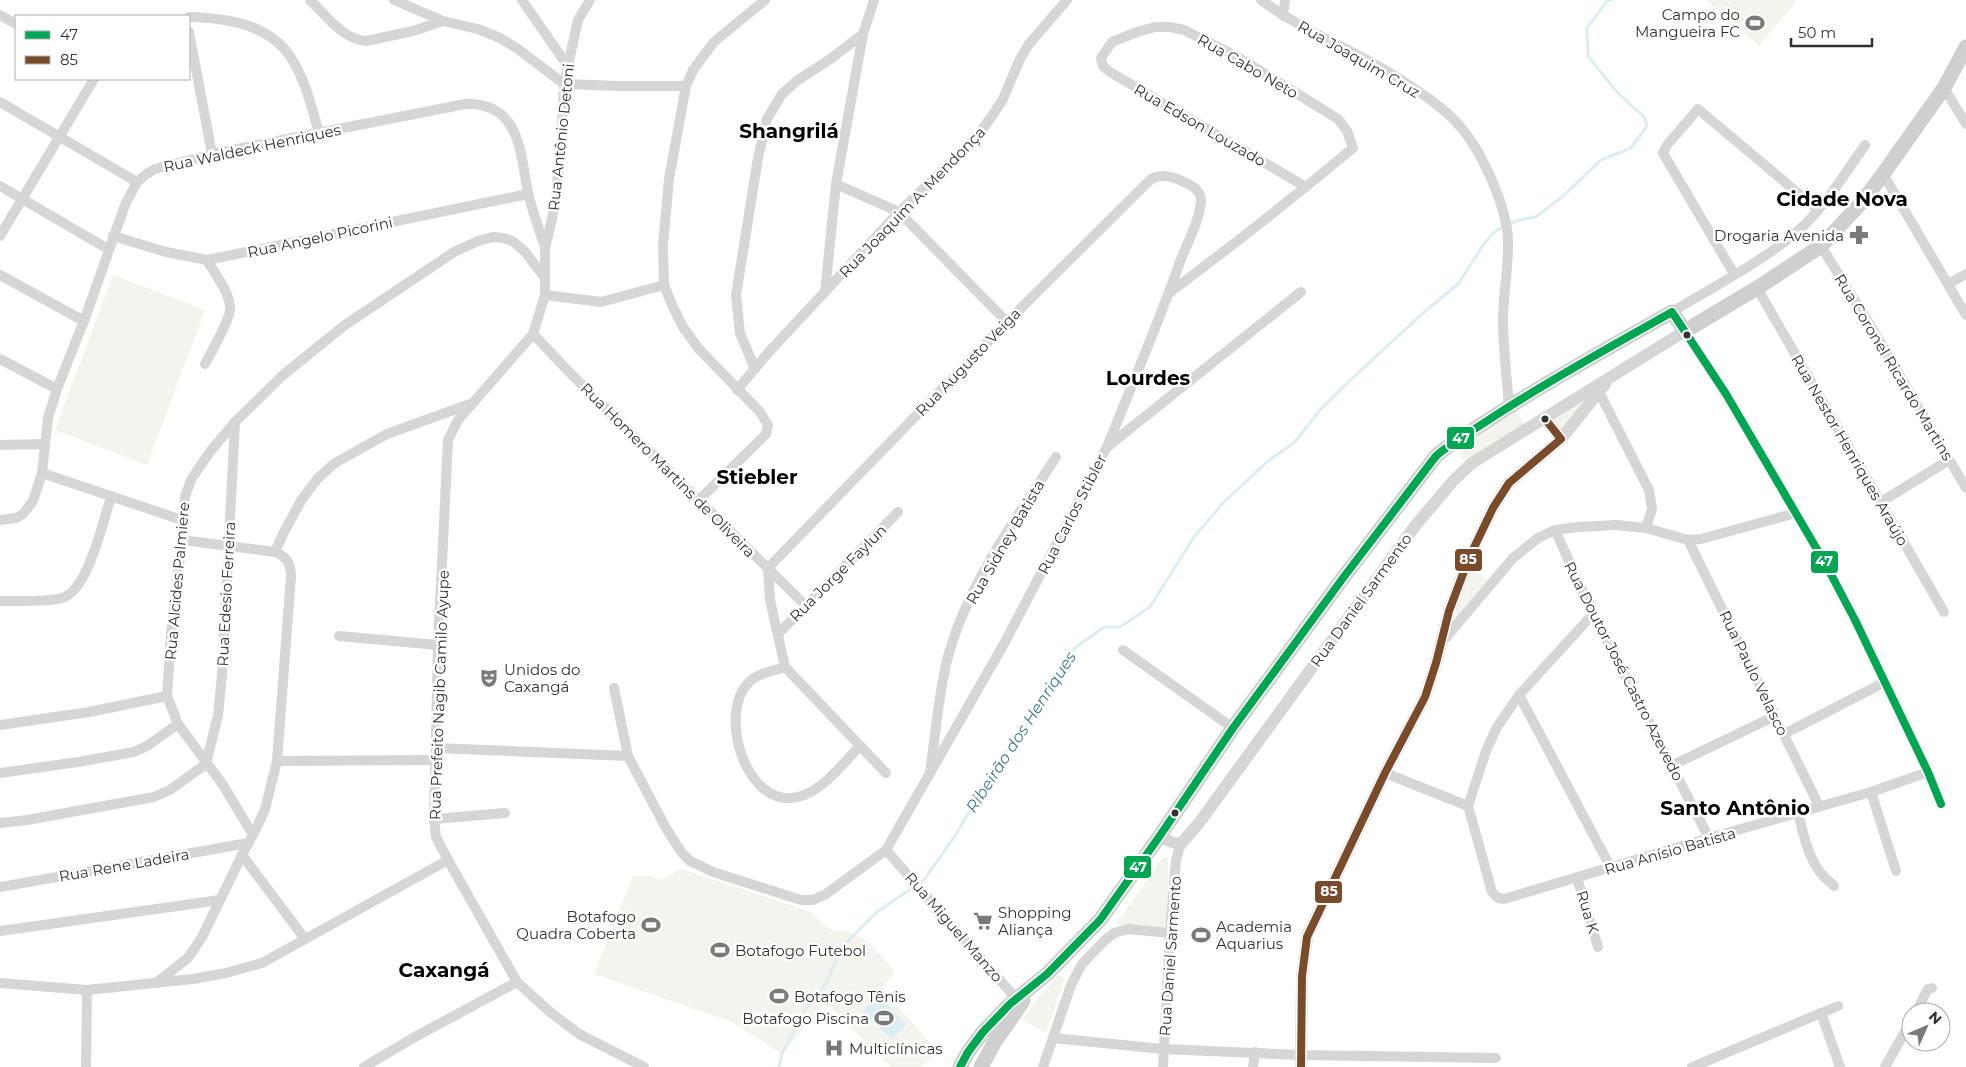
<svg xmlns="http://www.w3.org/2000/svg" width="1966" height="1067" font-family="Montserrat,sans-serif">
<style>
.green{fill:#f2f4ed}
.water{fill:#dcedf3}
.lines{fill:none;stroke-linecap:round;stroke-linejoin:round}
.stream{stroke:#dcedf3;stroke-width:3}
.minor{stroke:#d6d6d6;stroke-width:10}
.tertiary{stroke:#d6d6d6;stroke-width:12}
.secondary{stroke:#cfcfcf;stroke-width:15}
.bus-1-casing{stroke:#fff;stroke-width:11}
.bus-2-casing{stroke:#fff;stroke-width:11}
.bus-1{stroke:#00a651;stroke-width:8}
.bus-2{stroke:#7a4b2a;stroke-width:8}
.bus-dot{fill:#323232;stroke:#fff;stroke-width:2}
.labels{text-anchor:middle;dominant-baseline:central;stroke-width:5;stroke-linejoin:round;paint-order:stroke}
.poi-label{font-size:15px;fill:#323232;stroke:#fff;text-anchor:start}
.street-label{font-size:15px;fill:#323232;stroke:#fff}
.water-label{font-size:16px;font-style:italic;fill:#3c7a8f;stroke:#fff}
.district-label{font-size:20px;font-weight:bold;fill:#000;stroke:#fff}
.line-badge{stroke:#fff;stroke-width:2}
.badge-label{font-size:14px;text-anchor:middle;font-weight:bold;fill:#fff}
</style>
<rect width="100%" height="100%" fill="#fff"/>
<g class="green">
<path d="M1706,0H1797L1759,46Z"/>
<path d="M113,275L205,310L147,465L55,430Z"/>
<path d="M1595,392L1564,432L1553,420V418Z"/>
<path d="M1516,410L1526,426L1467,465L1458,451L1489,426Z"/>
<path d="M1473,566L1487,581L1457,617L1455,604Z"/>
<path d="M1168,857V932L1116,925L1162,858Z"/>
<path d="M681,869L811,912L827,928L835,931L845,930L866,940L895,971L882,988L938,1052L920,1067H891L825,1002L782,1054L732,1022L594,974L633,876H650L661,880Z"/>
<path d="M1057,975L1065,979L1046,1033L1022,1019Z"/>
</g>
<path class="water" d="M879,997L906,1024L892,1039L862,1012Z"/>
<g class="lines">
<path class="stream" d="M779,1067L782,1054L806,1008L825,985L843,946L877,912L924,880L955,836L993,771L1046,695L1075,648L1104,627H1120L1150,607L1194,537L1223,503L1268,461L1294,443L1320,410L1345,385L1423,313L1458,284L1484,244L1493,233L1504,226L1519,220L1536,217L1562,197L1601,160L1631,148L1647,126L1644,117L1617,92L1588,56L1587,28L1607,1L1612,0"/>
<g class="minor">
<path d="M310,0C326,15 342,39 366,41L413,31L443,21"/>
<path d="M394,0L443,21L478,29L500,38L518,49L564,84"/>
<path d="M522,0L567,65"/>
<path d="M590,0L578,20L564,84L560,162L552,219L545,248V295L533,334L458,420L448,440L438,645L434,819L436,837L448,860L517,982L550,1012L579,1034L644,1067"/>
<path d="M1261,0C1304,32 1355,50 1400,79C1419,92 1442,106 1457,123C1480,147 1507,206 1508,240C1509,269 1502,298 1503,327C1504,354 1507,380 1509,407"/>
<path d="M0,15L16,24"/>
<path d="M1283,16L1285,0"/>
<path d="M189,17C227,18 272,24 293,61C306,82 312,109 319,133"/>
<path d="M189,32L212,154"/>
<path d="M564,84L618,86H686"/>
<path d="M1944,88L1966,124"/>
<path d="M0,102L137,182"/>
<path d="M1883,174L1966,315"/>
<path d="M836,184L899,212L1007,322"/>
<path d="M0,186L108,249"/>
<path d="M0,236L94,79"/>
<path d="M113,236L166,252L207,260L528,194"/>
<path d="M1821,246L1873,330L1966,488"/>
<path d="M1734,274L1663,153L1667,145L1698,109L1818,210"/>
<path d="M0,275L84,321"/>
<path d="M1948,284L1966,274"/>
<path d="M1757,288L1944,612"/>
<path d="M825,292L836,184L863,34L874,0"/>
<path d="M1169,293C1232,246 1293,198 1353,148L1347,131L1338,119L1236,56L1184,30L1170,27H1155L1137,32L1112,42L1101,58L1103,66L1110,72L1306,187"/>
<path d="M545,295L601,302L664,285"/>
<path d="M1672,312C1711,288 1758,264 1793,235C1823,211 1843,176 1865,145"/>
<path d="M1685,331C1782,481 1872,638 1941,804"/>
<path d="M533,334L574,377L805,605"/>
<path d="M0,359L57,389"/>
<path d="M205,364C211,352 229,322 230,310C231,294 215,274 207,260"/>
<path d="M755,369L740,333L736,295L758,158L767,119L782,94L798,80L829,60L863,34"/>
<path d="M737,390L768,353L899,212L976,138L994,113L1003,99L1020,59L1029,44L1067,0"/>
<path d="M1599,392L1649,490L1652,509L1646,528"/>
<path d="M0,445L44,444"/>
<path d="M42,473L182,520"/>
<path d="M699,500L760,440L766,434L768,425L760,412L698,348L683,327L673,307L664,285L663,245L669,179L686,86L693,70L714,42L765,0"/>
<path d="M1881,502L1949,460"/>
<path d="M0,520L16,518L23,514L33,501L42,473L48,418L57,389L84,321L125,205L137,182L145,175L155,169L212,154L465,104C520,102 520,152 528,192C532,211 539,229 545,247"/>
<path d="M1555,530L1593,614L1709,838"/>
<path d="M1688,540L1819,806"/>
<path d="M275,552L283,534L302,499L318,478L335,463L387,434L470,404"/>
<path d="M0,601C14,601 49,602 62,598C88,591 103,521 111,497"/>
<path d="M1593,614L1519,695L1497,727L1486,751L1468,806L1492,892L1498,898L1504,899L1709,838L1871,792L1928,772"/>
<path d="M778,634L898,512"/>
<path d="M339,636L438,645"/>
<path d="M1442,642L1513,558L1538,538L1555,530L1578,527L1616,525L1646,528L1688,540L1701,539L1796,513"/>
<path d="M1123,650L1233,728"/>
<path d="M785,667C773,671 758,673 749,682C717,713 746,810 798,797C823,791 842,764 859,747"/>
<path d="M614,688L628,756L667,830L682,853L690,861L713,872L801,900H813L826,894L886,850L1005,642L1107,447L1301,292"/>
<path d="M1519,695L1611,868"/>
<path d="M0,725L89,712L167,696"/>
<path d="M1784,734L1885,682"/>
<path d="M436,748L628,756"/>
<path d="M277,761L435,760"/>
<path d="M206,764L218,715L222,675L235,422"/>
<path d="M1671,766L1775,716"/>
<path d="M930,771C937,728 939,681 953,640C975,574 1019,514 1056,457"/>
<path d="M0,773L78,762L134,752L147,746L178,724"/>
<path d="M886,773L785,667L770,600L768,568L1007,322L1151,179C1161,174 1170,176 1180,180C1189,184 1201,189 1201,200C1200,220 1187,243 1180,262C1158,324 1132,385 1107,447"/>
<path d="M1385,773L1468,806"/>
<path d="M1871,792L1896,871"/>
<path d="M1798,813C1803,832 1807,853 1818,869C1822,876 1829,881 1834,886"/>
<path d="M434,819L505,813"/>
<path d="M0,823L27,820L154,797L170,790L206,764"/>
<path d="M253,835L223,785L178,724L167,696L171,634L182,540L185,496L192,478L209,453L235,422L283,375L345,325L454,252L478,241L493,237L504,238L514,242L525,252L545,278"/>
<path d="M886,850L1021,1004"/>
<path d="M242,855L305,939"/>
<path d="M1577,878L1598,947"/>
<path d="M0,887L248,843"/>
<path d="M0,931L220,900"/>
<path d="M0,983L87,990L193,979L226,973L262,963L448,860"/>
<path d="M156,983L188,958L202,937L242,855L258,825L265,809L277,761L291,576C290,562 288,558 275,552L182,540"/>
<path d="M1916,1012L1928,989L1932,988"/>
<path d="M1821,1013L1840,1067"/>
<path d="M1053,1038L1163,1049L1301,1055L1496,1058"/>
<path d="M86,1067L87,990"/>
<path d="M364,1067L413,1038L517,982"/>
<path d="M1043,1067L1071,985L1082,964L1104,941L1114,933L1128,929L1170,933"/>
<path d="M1163,1067L1170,933L1176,861L1180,845"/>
<path d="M1253,1067L1255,1052"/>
<path d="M1692,1067L1838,1006"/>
<path d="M1885,1067L1911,1021"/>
</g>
<g class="tertiary">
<path d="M1561,439L1605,384"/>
<path d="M1159,837L1180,845L1199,823L1415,526L1453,481L1472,463L1685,331"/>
<path d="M1301,1067L1302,976L1307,937L1385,773L1425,697L1436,663L1449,611L1469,558L1493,508L1509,483L1561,439L1545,419"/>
</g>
<g class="secondary">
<path d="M960,1067L968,1052L983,1032L1010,1004L1047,974L1100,920L1159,837L1233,728L1343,578L1436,456C1453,441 1474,430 1493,417C1551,379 1612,346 1672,312L1685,331L1757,288L1821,246L1863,201L1883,174L1944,88L1966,47"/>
<path d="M981,1067L994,1043L1023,1001"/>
</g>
<g class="bus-1-casing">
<path id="bus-1" d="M960,1067L968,1052L983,1032L1010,1004L1047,974L1100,920L1159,837L1233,728L1343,578L1436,456C1453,441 1474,430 1493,417C1551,379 1612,346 1672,312L1726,394L1825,563L1855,620L1928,772L1941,804"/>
</g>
<g class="bus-2-casing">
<path id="bus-2" d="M1301,1067L1302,976L1307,937L1385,773L1425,697L1436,663L1449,611L1469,558L1493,508L1509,483L1561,439L1545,419"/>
</g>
<use href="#bus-1" class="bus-1"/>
<use href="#bus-2" class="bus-2"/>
</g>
<defs>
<g id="stadium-bare" transform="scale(1.5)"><path d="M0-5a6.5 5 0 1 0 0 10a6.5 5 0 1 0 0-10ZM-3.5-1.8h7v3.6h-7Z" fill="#7a7a7a" stroke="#fff" stroke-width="2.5" paint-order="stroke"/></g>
<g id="pharmacy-bare" transform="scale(1.5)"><path d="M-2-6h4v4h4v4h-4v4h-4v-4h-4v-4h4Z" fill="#7a7a7a" stroke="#fff" stroke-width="2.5" paint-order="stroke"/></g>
<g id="theatre-bare" transform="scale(1.5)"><path d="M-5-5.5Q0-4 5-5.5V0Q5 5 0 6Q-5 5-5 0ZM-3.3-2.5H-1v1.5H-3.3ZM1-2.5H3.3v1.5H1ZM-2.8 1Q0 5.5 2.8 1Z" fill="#7a7a7a" stroke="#fff" stroke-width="2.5" paint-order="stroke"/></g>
<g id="supermarket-bare" transform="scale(1.5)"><path d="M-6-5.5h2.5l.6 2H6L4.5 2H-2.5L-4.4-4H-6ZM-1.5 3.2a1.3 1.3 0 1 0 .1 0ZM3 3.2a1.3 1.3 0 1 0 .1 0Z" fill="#7a7a7a" stroke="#fff" stroke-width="2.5" paint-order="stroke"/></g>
<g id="hospital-bare" transform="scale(1.5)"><path d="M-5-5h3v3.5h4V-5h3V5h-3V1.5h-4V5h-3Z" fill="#7a7a7a" stroke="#fff" stroke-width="2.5" paint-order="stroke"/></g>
</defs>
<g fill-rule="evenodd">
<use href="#stadium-bare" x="1755" y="23"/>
<use href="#pharmacy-bare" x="1859" y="235"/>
<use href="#theatre-bare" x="489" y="678"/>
<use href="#supermarket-bare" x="983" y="921"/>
<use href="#stadium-bare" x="651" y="925"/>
<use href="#stadium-bare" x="1201" y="935"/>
<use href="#stadium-bare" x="720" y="950"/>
<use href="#stadium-bare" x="779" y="996"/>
<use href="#stadium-bare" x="884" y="1018"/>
<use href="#hospital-bare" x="834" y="1048"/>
</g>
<g class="bus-dot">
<circle cx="1687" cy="335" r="4.5"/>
<circle cx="1545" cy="419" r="4.5"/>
<circle cx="1175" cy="813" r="4.5"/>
</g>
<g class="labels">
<g class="poi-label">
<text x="1740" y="14" text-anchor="end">Campo do<tspan x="1740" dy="17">Mangueira FC</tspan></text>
<text x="1844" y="235" text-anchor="end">Drogaria Avenida</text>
<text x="504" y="669">Unidos do<tspan x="504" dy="17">Caxangá</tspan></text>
<text x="998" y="912">Shopping<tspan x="998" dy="17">Aliança</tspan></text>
<text x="636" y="916" text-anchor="end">Botafogo<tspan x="636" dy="17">Quadra Coberta</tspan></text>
<text x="1216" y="926">Academia<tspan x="1216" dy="17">Aquarius</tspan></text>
<text x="735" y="950">Botafogo Futebol</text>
<text x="794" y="996">Botafogo Tênis</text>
<text x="869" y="1018" text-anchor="end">Botafogo Piscina</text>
<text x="849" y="1048">Multiclínicas</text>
</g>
<g class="street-label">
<text transform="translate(1359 59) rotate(30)">Rua Joaquim Cruz</text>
<text transform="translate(1248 66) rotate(30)">Rua Cabo Neto</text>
<text transform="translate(1200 125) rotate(30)">Rua Edson Louzado</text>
<text transform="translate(561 137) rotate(-84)">Rua Antônio Detoni</text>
<text transform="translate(252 148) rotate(-12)">Rua Waldeck Henriques</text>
<text transform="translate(912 202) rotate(-46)">Rua Joaquim A. Mendonça</text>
<text transform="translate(320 237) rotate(-12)">Rua Angelo Picorini</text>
<text transform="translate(968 362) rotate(-46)">Rua Augusto Veiga</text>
<text transform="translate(1894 367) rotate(59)">Rua Coronel Ricardo Martins</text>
<text transform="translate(1850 450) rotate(60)">Rua Nestor Henriques Araújo</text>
<text transform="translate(668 470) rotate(45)">Rua Homero Martins de Oliveira</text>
<text transform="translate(1072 514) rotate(-63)">Rua Carlos Stibler</text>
<text transform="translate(1005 542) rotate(-60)">Rua Sidney Batista</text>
<text transform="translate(838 573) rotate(-45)">Rua Jorge Faylun</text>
<text transform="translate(177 581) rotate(-85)">Rua Alcides Palmiere</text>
<text transform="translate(226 594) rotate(-87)">Rua Edesio Ferreira</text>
<text transform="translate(1361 600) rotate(-54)">Rua Daniel Sarmento</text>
<text transform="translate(1624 671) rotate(63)">Rua Doutor José Castro Azevedo</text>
<text transform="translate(1754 673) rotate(64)">Rua Paulo Velasco</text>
<text transform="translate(439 695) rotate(-88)">Rua Prefeito Nagib Camilo Ayupe</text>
<text transform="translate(1670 851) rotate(-16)">Rua Anísio Batista</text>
<text transform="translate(124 865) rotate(-10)">Rua Rene Ladeira</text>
<text transform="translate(1588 912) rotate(73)">Rua K</text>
<text transform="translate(954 927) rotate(49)">Rua Miguel Manzo</text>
<text transform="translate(1170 956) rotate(-86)">Rua Daniel Sarmento</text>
</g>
<g class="water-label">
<text transform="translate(1021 732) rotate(-57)">Ribeirão dos Henriques</text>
</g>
<g class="district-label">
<text x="789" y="131">Shangrilá</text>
<text x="1842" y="199">Cidade Nova</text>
<text x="1148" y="378">Lourdes</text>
<text x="757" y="477">Stiebler</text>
<text x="1735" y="808">Santo Antônio</text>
<text x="444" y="970">Caxangá</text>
</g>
</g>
<g class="line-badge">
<rect x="1446" y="426" width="29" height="24" rx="5" fill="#00a651"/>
<rect x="1454" y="548" width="29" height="24" rx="5" fill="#7a4b2a"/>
<rect x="1810" y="550" width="29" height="24" rx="5" fill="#00a651"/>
<rect x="1123" y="855" width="29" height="24" rx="5" fill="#00a651"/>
<rect x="1314" y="880" width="29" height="24" rx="5" fill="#7a4b2a"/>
</g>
<g class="badge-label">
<text x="1461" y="443">47</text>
<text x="1468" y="564">85</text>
<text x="1824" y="566">47</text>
<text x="1138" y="872">47</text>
<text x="1329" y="896">85</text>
</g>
<rect x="15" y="15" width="175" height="65" fill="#ffffff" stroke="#adadad"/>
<rect x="25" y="31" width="25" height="8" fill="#00a651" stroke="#adadad"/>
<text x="60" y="40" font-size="15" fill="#323232">47</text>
<rect x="25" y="56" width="25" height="8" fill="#7a4b2a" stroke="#adadad"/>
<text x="60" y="65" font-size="15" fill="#323232">85</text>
<g transform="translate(1926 1027) rotate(45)"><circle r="24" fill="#ffffff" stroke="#adadad"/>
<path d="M0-4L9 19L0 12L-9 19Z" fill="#7a7a7a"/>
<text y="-8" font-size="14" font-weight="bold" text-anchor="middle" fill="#323232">N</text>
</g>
<path d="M1791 38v8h81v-8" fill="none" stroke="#323232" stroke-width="2.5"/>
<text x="1798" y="38" font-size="15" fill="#323232" stroke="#ffffff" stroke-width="4" paint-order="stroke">50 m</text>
</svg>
